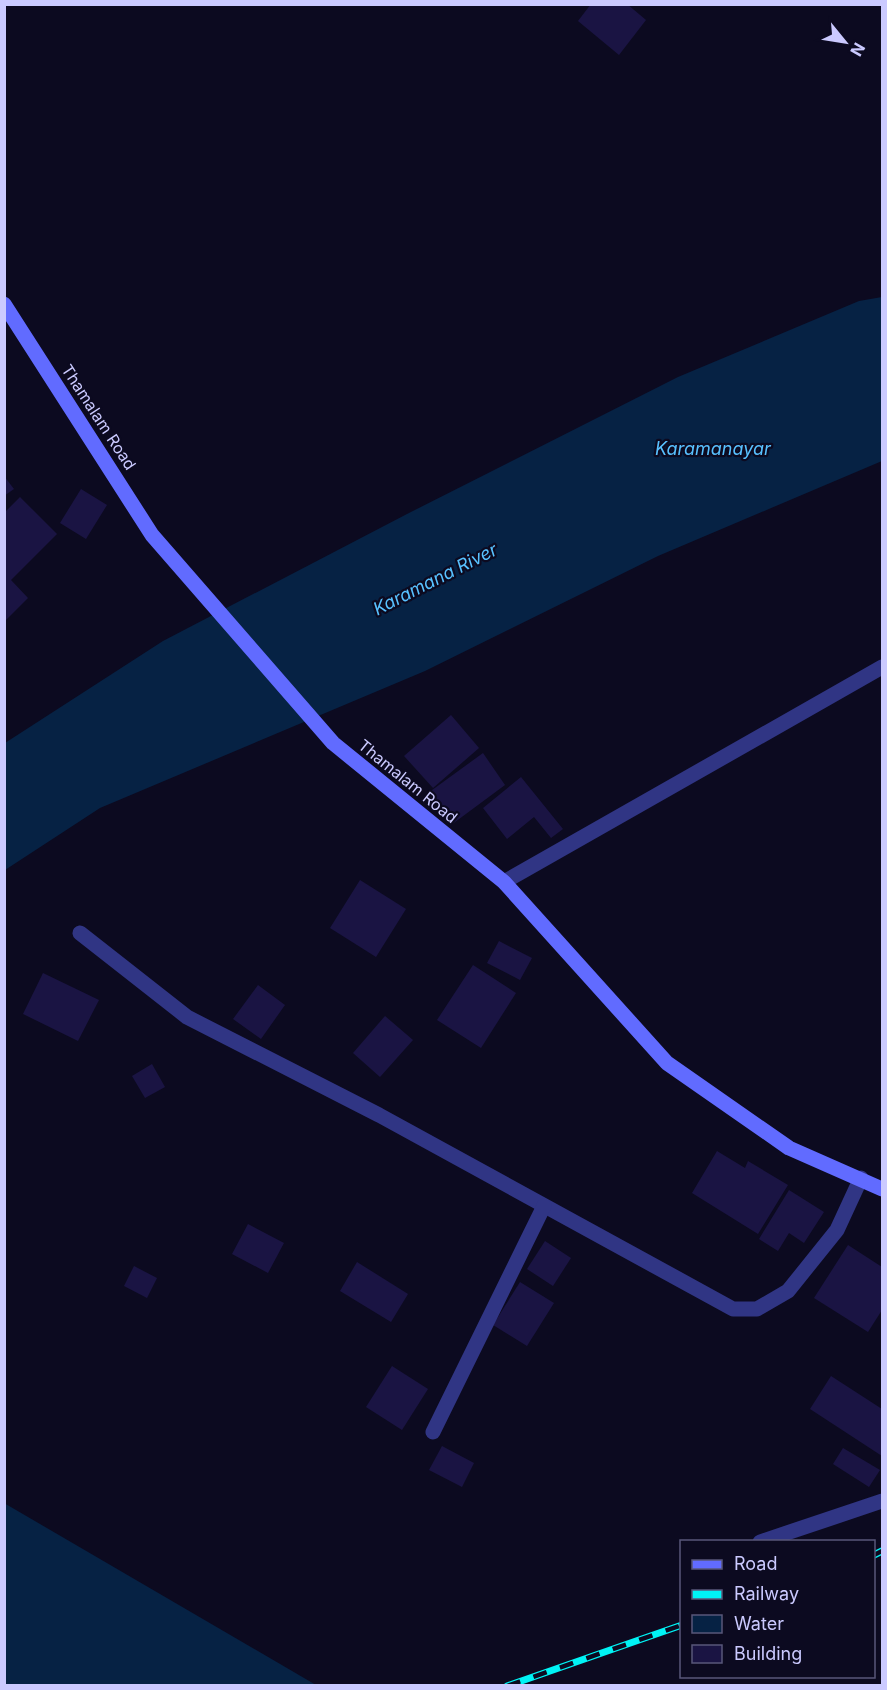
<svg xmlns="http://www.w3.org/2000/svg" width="887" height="1690" font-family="Inter,sans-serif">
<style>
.water{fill:#062244}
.building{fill:#1a1443}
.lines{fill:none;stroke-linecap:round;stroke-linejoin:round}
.street{stroke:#303584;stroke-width:15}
.secondary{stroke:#616bff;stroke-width:15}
.rail-casing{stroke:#00f3f5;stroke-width:7}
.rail{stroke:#0c0a20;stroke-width:4.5;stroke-dasharray:14;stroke-linecap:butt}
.labels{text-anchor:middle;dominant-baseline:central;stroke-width:4.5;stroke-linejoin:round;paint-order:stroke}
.street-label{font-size:16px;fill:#cbcaff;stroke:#0c0a20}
.water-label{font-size:18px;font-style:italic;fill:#58c1ff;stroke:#0c0a20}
</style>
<rect width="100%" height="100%" fill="#0c0a20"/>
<g class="water">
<path d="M882,297V461L658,556L425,671L100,808L5,870V743L163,641L407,514L678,377L859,301Z"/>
<path d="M4,1503L316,1685H5Z"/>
</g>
<g class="building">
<path d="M591,4H627L646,20L619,55L578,21Z"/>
<path d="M4,476L14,489L4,496Z"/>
<path d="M81,489L107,505L86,539L60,523Z"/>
<path d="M20,497L57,534L11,580L28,598L4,622V513Z"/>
<path d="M451,715L479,748L433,788L404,756Z"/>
<path d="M483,753L505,785L451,825L428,793Z"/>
<path d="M521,777L563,829L551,838L534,817L507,839L483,808Z"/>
<path d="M360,880L406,909L376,957L330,928Z"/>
<path d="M499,941L532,958L520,980L487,963Z"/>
<path d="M473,965L516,993L481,1048L437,1020Z"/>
<path d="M43,973L99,1000L78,1041L23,1014Z"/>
<path d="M258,985L285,1005L261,1039L233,1019Z"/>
<path d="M385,1016L413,1040L380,1077L353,1053Z"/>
<path d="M152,1064L165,1087L145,1098L132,1076Z"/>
<path d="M717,1151L745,1168L748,1161L788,1185L758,1234L692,1193Z"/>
<path d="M789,1190L824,1212L804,1243L789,1233L778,1251L759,1239Z"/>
<path d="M248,1224L284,1243L268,1273L232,1254Z"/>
<path d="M545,1241L571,1258L553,1286L527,1269Z"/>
<path d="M848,1245L882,1267V1310L868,1332L814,1298Z"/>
<path d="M357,1262L408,1294L391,1322L340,1291Z"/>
<path d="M134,1266L157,1278L147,1298L124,1286Z"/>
<path d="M520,1282L554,1303L527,1346L493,1325Z"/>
<path d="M392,1366L428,1389L402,1430L366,1407Z"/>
<path d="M831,1376L882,1409V1456L810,1409Z"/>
<path d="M442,1446L474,1463L462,1487L429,1470Z"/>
<path d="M843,1448L880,1470L869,1487L833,1464Z"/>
</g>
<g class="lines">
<g class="street">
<path d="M504,882L882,667"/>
<path d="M80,933L187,1017L379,1115L733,1309H757L788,1291L837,1230L861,1178"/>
<path d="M433,1432L544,1206"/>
<path d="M760,1542L882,1501"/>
</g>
<path class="secondary" d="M4,304L152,535L333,743L504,882L667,1063L789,1148L882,1189"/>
<g class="rail-casing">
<g id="rail">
<path d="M874,1555L882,1551"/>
<path d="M507,1686L682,1625"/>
</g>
</g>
<use href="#rail" class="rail"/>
</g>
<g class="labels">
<g class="street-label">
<text transform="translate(99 417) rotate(57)">Thamalam Road</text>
<text transform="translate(408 781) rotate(39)">Thamalam Road</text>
</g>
<g class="water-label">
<text x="713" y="448">Karamanayar</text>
<text transform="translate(435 579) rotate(-27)">Karamana River</text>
</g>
</g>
<rect width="887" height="1690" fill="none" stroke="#cbcaff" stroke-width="12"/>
<rect x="680" y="1540" width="195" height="138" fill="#0c0a20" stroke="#585779" stroke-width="1.5"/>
<rect x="692" y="1560" width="30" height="9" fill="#616bff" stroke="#585779" stroke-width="1.5"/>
<text x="734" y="1570" font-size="18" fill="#cbcaff">Road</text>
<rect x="692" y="1590" width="30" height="9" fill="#00f3f5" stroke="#585779" stroke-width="1.5"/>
<text x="734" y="1600" font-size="18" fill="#cbcaff">Railway</text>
<rect x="692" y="1615" width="30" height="18" fill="#062244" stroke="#585779" stroke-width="1.5"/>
<text x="734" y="1630" font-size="18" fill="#cbcaff">Water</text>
<rect x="692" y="1645" width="30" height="18" fill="#1a1443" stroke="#585779" stroke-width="1.5"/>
<text x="734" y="1660" font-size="18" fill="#cbcaff">Building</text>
<g transform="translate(845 42) rotate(120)" stroke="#0c0a20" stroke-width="4.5" paint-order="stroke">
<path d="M0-4.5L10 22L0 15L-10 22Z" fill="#cbcaff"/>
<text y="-9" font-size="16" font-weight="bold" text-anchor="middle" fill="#cbcaff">N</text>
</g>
</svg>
